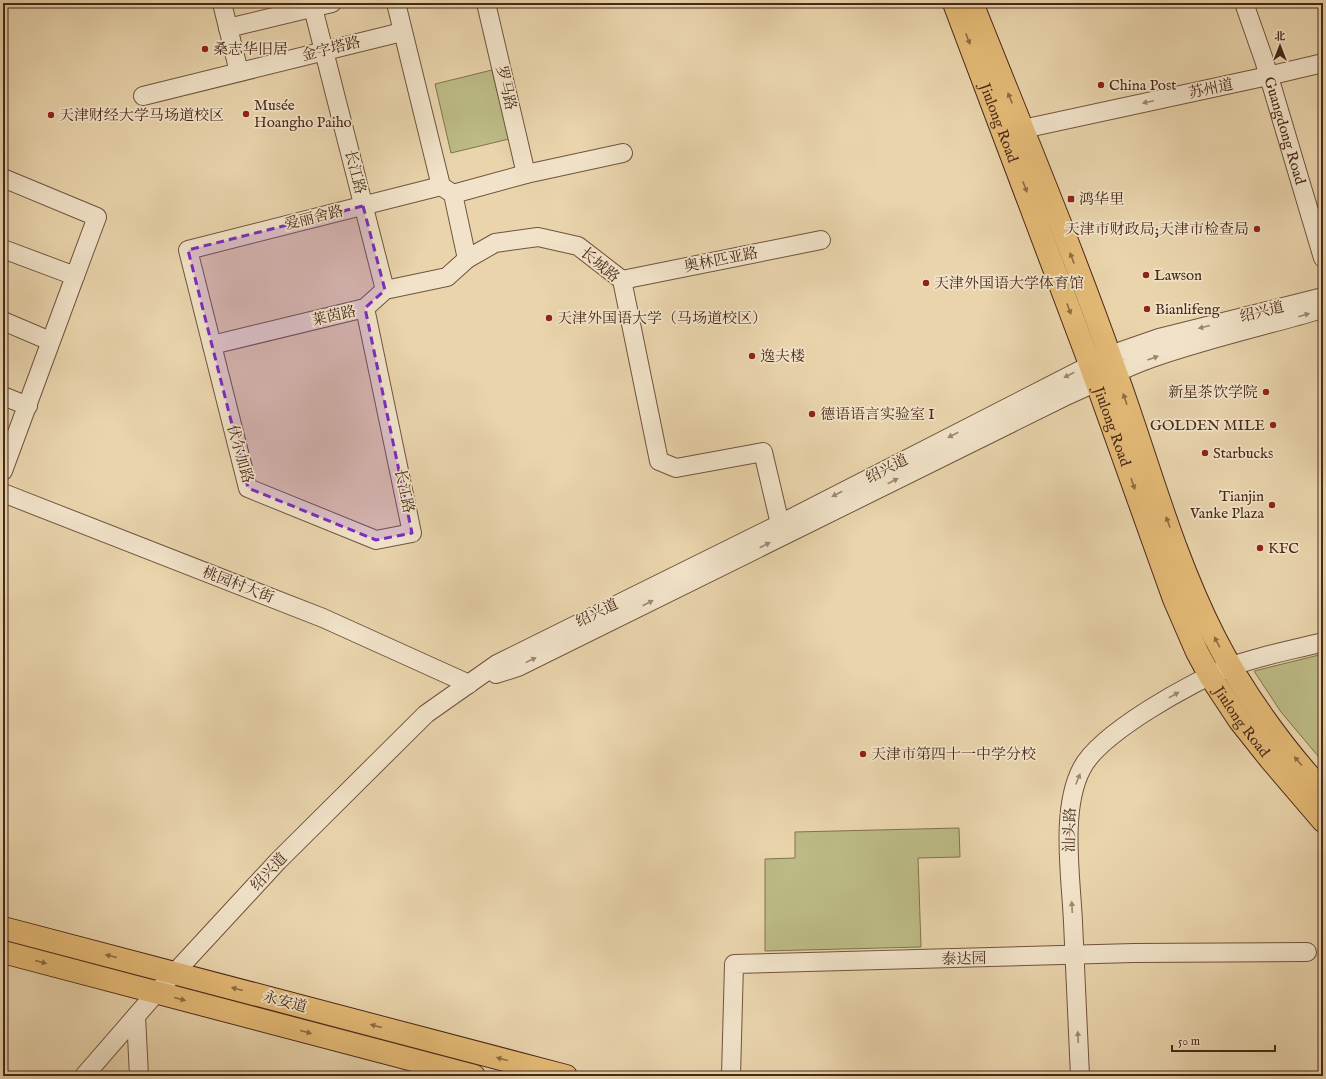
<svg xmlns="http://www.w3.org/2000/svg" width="1326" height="1079" font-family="'IM FELL English','Noto Serif SC',serif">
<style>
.green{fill:#bcbb85;stroke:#82724e}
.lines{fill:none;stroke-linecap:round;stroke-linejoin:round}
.minor-casing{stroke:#71533d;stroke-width:20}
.major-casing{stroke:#492818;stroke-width:24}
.minor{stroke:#f1e3c9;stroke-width:18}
.major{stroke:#e4ba76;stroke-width:22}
.oneway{fill:#8f6a42}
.oneway2{fill:#9d8670}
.marked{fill:#7b2cbf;fill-opacity:0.2;stroke:#7b2cbf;stroke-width:3;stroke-dasharray:8 5;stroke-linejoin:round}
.poi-dot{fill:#8f2418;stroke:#f1e3c9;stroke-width:1.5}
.labels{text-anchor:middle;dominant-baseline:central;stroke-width:3.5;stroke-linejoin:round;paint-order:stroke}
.poi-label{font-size:15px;fill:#492818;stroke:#f1e3c9;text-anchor:start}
.street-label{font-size:15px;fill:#492818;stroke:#f1e3c9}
</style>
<rect width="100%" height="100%" fill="#e9d4ac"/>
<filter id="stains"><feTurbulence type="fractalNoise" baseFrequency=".005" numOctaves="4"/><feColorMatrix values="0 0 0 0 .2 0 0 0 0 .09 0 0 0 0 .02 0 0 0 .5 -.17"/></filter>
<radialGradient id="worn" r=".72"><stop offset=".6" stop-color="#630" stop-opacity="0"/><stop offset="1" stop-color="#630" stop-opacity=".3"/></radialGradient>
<g class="green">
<path d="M492,70L509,139L451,153L435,84Z"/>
<path d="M1323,654V762L1281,712L1254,671Z"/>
<path d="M959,828L960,857L918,858L921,947L765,951V859L795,858V832Z"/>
</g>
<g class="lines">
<g class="minor-casing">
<g id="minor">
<path d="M222,3L239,72"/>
<path d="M396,3L441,186L453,194L467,259L495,243L538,237L578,246L622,280L659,461L676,468L763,452L780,524"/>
<path d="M486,3L526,174"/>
<path id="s1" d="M1244,3L1264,60L1323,258"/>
<path d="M313,8L385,290"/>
<path d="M228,28L332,3"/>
<path d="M143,96L402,32"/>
<path d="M1009,132L1268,76L1323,63"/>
<path d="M3,178L97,217L75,276L3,249"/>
<path d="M453,194L526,174L623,153"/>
<path d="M622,280L821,240"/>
<path d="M365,308L412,533L376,540L248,488L188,250L441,186"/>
<path d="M3,321L50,341"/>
<path d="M212,345L365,308L385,290L447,277L467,259"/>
<path d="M3,396L28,406"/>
<path d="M3,471L75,276"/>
<path d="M3,493L323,618L469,684"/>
<path d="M496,674L518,667L1068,395C1096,383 1123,368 1152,358C1206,339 1264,326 1319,310"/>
<path d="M136,1016L139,1076"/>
<path d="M84,1076L156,993L278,861L426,714L497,664L780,524L1110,355L1159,338L1323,297"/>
<path d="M731,1076L734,964L1134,953L1307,952"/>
<path d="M1080,1076C1078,1025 1075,974 1073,922C1071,877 1060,809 1082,768C1100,733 1193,681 1230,667C1258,656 1293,650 1323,642"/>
</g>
</g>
<g class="major-casing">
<g id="major">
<path id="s2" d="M954,3L1090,364L1174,599L1197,652L1210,676L1239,720L1270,759L1323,821"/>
<path d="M972,3C1021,126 1072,248 1116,373C1148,461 1172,554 1215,638C1242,691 1283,748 1323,791"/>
<path d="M3,928L566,1076"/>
<path d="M3,952L474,1076"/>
</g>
</g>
<use href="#minor" class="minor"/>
<use href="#major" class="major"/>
</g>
<defs><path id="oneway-solid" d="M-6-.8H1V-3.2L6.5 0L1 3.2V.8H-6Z"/></defs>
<g class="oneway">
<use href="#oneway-solid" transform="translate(968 39) rotate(69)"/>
<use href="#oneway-solid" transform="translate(1010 98) rotate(-112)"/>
<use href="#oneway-solid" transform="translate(1025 187) rotate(69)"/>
<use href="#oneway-solid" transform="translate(1072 258) rotate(-111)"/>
<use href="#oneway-solid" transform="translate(1069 309) rotate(70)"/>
<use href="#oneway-solid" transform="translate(1125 399) rotate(-109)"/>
<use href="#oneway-solid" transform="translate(1133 484) rotate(71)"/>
<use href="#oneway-solid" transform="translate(1168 522) rotate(-110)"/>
<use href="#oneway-solid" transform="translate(1217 642) rotate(-118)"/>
<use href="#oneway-solid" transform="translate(1298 761) rotate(-130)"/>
<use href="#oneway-solid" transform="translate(111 956) rotate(-166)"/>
<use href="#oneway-solid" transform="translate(41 962) rotate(15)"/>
<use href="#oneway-solid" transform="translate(237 989) rotate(-165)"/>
<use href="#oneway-solid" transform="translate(180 999) rotate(15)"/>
<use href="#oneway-solid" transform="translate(376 1026) rotate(-165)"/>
<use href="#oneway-solid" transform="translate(306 1032) rotate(15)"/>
<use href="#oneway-solid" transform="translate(502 1059) rotate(-165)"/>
</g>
<g class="oneway2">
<use href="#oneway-solid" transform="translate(1148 102) rotate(168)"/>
<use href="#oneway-solid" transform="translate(1304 315) rotate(-16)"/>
<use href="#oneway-solid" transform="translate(1204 327) rotate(166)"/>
<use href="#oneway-solid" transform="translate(1153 358) rotate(-20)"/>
<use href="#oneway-solid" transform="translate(1069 375) rotate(152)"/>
<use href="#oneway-solid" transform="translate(953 435) rotate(153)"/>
<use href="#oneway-solid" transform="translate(893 481) rotate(-27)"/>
<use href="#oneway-solid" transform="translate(837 494) rotate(153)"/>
<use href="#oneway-solid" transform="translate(765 545) rotate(-27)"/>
<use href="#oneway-solid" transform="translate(648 603) rotate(-27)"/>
<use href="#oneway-solid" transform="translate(531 660) rotate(-26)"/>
<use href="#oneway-solid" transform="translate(1174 695) rotate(-29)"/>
<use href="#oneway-solid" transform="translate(1078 779) rotate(-68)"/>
<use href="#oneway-solid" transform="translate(1072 907) rotate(-93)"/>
<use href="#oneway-solid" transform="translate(1078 1037) rotate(-93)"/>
</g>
<path class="marked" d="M363,206L385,290L365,308L412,533L376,540L248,488L188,250Z"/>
<g class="poi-dot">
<circle cx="205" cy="49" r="4"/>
<circle cx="1101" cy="85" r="4"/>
<circle cx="246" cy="114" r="4"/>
<circle cx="51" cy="115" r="4"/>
<rect x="1067" y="195" width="8" height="8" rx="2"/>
<circle cx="1257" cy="229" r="4"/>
<circle cx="1146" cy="275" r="4"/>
<circle cx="926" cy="283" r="4"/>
<circle cx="1147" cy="309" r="4"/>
<circle cx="549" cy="318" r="4"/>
<circle cx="752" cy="356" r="4"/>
<circle cx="1266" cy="392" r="4"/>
<circle cx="812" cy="414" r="4"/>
<circle cx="1273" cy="425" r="4"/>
<circle cx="1205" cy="453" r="4"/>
<circle cx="1272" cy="505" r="4"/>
<circle cx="1260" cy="548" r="4"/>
<circle cx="863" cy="754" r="4"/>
</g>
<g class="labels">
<g class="poi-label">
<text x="213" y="49">桑志华旧居</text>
<text x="1109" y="85">China Post</text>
<text x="254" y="105">Musée<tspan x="254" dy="17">Hoangho Paiho</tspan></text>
<text x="59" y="115">天津财经大学马场道校区</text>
<text x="1079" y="199">鸿华里</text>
<text x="1249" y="229" text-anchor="end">天津市财政局;天津市检查局</text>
<text x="1154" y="275">Lawson</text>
<text x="934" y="283">天津外国语大学体育馆</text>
<text x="1155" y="309">Bianlifeng</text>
<text x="557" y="318">天津外国语大学（马场道校区）</text>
<text x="760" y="356">逸夫楼</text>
<text x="1258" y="392" text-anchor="end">新星茶饮学院</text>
<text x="820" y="414">德语语言实验室 I</text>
<text x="1265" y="425" text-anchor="end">GOLDEN MILE</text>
<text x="1213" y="453">Starbucks</text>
<text x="1264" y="496" text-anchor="end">Tianjin<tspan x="1264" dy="17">Vanke Plaza</tspan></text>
<text x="1268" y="548">KFC</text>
<text x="871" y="754">天津市第四十一中学分校</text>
</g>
<g class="street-label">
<text transform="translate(331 49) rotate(-14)">金字塔路</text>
<text transform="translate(506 88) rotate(77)">罗马路</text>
<text transform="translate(1211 89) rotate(-12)">苏州道</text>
<text stroke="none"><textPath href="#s2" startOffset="128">Jiulong Road</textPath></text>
<text stroke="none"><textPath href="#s1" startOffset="134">Guangdong Road</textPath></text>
<text transform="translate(355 172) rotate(76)">长江路</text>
<text transform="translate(314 218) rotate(-14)">爱丽舍路</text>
<text transform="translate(721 260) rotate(-11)">奥林匹亚路</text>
<text transform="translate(600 265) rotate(40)">长城路</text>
<text transform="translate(1262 312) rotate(-14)">绍兴道</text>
<text transform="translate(334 316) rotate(-13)">莱茵路</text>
<text stroke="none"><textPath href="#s2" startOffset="452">Jiulong Road</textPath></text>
<text transform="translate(240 454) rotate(74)">伏尔加路</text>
<text transform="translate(887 469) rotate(-27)">绍兴道</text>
<text transform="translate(404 491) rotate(78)">长江路</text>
<text transform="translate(238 585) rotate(21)">桃园村大街</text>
<text transform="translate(597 613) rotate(-26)">绍兴道</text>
<text stroke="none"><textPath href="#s2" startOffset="776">Jiulong Road</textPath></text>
<text transform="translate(1070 830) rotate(-89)">汕头路</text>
<text transform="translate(269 872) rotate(-47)">绍兴道</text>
<text transform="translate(964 959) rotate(-1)">泰达园</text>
<text transform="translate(285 1002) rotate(15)">永安道</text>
</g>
</g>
<rect width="1326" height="1079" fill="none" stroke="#e9d4ac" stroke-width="16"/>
<rect x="4" y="4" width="1318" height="1071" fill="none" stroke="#492818" stroke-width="2"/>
<rect x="8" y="8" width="1310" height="1063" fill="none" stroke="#492818"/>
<g transform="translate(1280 46)" stroke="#f1e3c9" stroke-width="3" paint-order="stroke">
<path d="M0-3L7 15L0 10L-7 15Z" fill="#492818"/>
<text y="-6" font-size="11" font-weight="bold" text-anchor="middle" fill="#492818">北</text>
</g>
<path d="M1172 1045v6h103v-6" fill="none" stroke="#492818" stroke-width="2"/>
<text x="1178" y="1045" font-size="12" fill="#492818" stroke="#f1e3c9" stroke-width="3" paint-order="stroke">50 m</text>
<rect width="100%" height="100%" filter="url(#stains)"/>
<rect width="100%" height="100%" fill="url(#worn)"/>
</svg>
